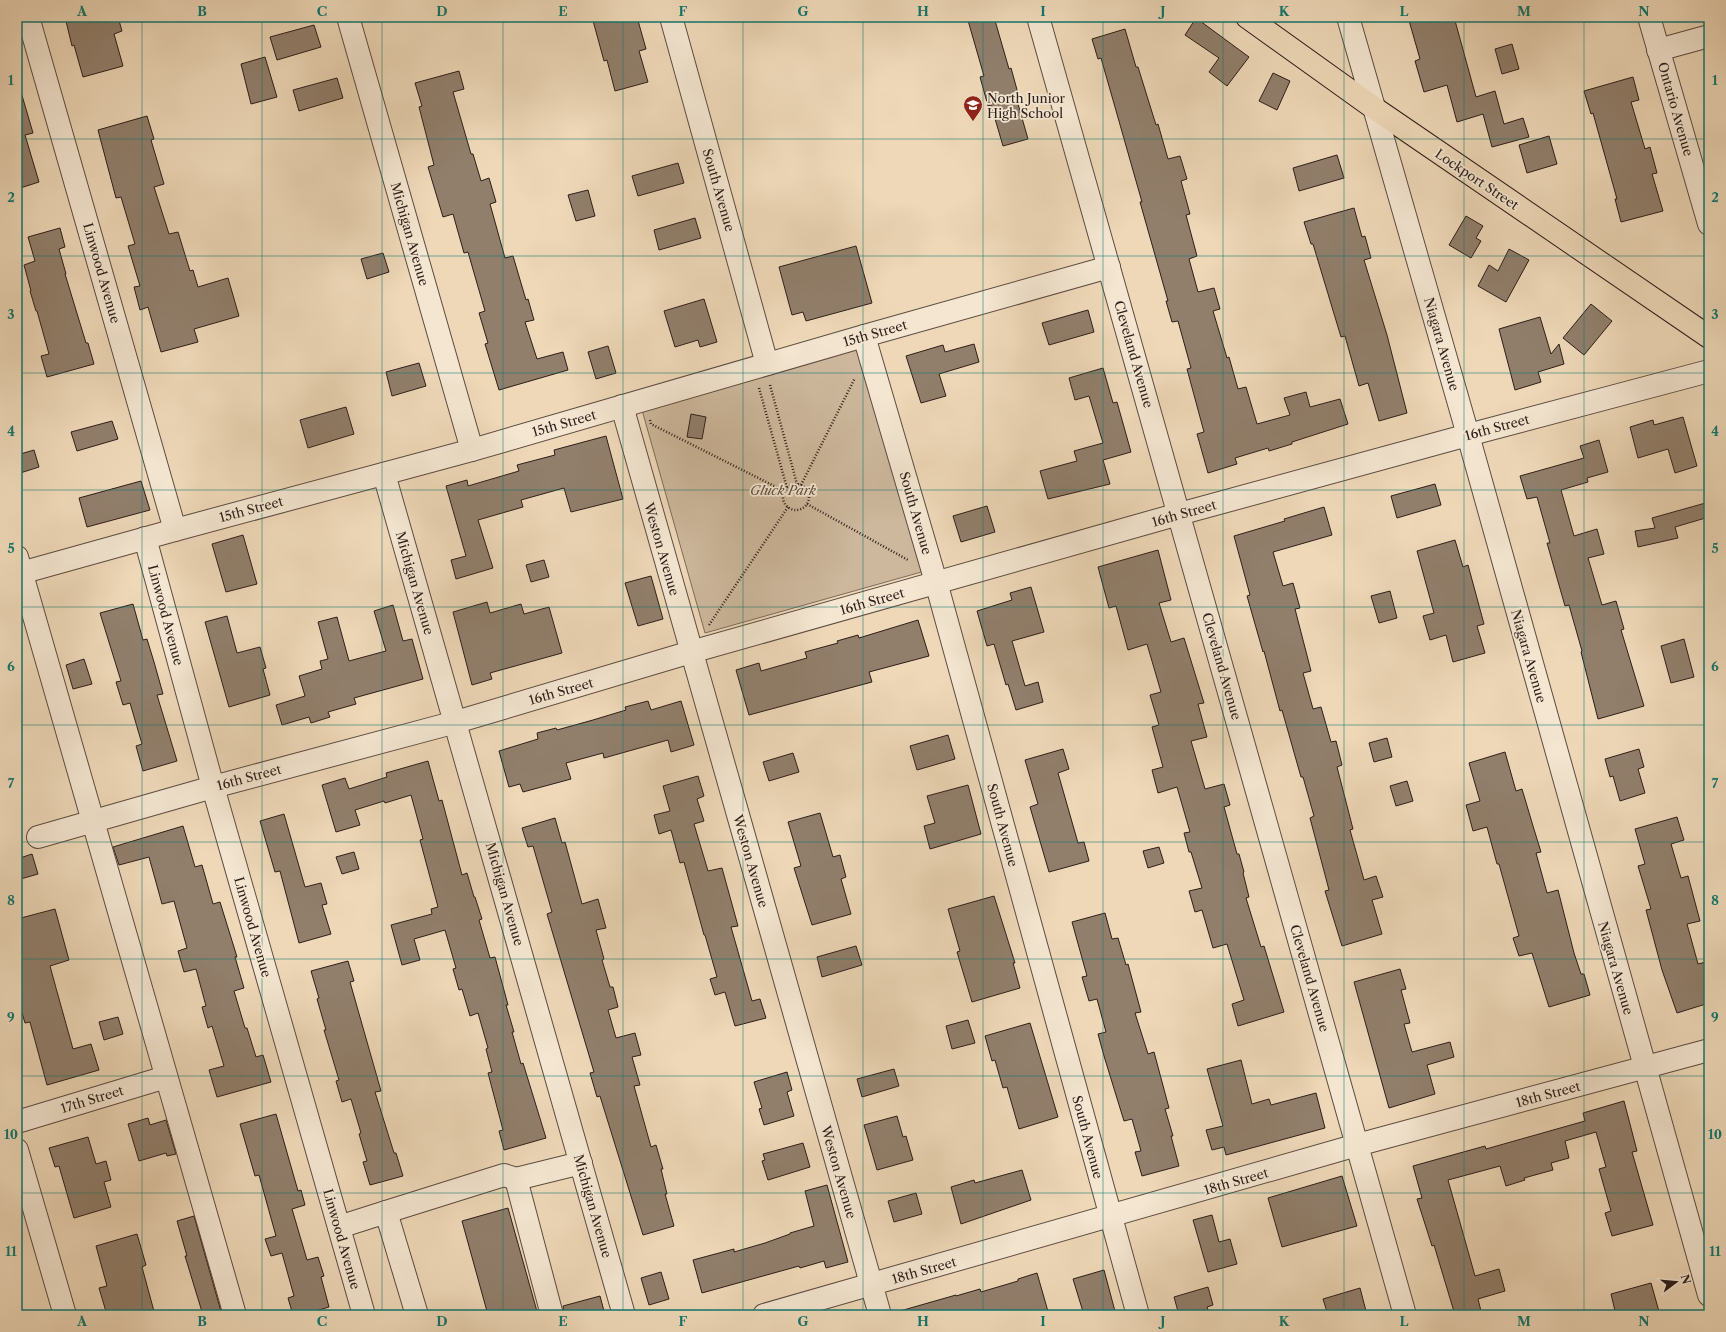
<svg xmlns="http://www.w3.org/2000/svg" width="1726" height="1332" font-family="'Libre Caslon Text',serif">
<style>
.green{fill:#cdb89d;stroke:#7c6b5b}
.building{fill:#917f6c;stroke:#2c1e19}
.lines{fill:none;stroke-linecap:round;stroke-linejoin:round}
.minor-casing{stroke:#5c4c41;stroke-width:24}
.major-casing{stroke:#2c1e19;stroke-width:24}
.path{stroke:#2c1e19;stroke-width:2.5;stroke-dasharray:1 2;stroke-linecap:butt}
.minor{stroke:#f4e6d1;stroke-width:22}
.major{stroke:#eed8b8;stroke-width:22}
.grid{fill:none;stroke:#0f766e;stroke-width:1;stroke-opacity:0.55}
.labels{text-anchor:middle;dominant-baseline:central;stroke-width:3.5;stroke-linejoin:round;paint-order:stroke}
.poi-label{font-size:13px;fill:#2c1e19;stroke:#f4e6d1;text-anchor:start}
.street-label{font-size:13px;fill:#2c1e19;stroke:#f4e6d1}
.park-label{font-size:13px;font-style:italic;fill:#5c4c41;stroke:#f4e6d1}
.neatline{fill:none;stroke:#0f766e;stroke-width:1.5}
.grid-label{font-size:13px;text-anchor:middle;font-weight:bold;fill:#0f766e}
</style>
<rect width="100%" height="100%" fill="#eed8b8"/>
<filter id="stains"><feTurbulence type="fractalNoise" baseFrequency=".005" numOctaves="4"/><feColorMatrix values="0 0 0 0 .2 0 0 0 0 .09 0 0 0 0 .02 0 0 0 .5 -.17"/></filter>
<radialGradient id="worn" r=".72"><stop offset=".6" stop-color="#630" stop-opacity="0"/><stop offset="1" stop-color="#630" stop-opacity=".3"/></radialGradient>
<path class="green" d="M861,348L925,571L705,633L642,410Z"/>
<g class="building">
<path d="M65,17H118L122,31L114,34L123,66L83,77L74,45L72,46Z"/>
<path d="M592,17H637L646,49L639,51L648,82L615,91L607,60L604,61Z"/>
<path d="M967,17H994L1009,69L1011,68L1019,97H1016L1028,139L1003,146L991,105L988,106L980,77L984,76Z"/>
<path d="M1408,17H1454L1476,97L1495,91L1504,124L1523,118L1529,137L1492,147L1483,114L1457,122L1447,85L1424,92L1415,61L1420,59Z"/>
<path d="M1196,18L1249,57L1227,86L1209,72L1219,58L1185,35Z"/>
<path d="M314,25L321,47L277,60L270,37Z"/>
<path d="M1125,29L1136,67H1138L1156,125L1158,124L1168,159L1180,156L1187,179L1181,181L1190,214L1186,215L1197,256L1189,259L1198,292L1214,288L1220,309L1213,311L1227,358L1229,357L1238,389L1246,387L1257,424L1290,415L1284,398L1306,392L1310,407L1340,399L1348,424L1292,442V444L1269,451L1268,448L1235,458L1237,464L1208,473L1197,434L1204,432L1187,369L1191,368L1178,321L1172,322L1166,301H1168L1140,202H1142L1113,100L1101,58L1098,59L1092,39Z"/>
<path d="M1512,44L1519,69L1502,74L1495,49Z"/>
<path d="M265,57L277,97L251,104L241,64Z"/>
<path d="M459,71L464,89L453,92L471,154H473L481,181L489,178L496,202L490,204L505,258L513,256L526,300L528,299L534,320L525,322L537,359L563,352L568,370L499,390L485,344L488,343L479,313L485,311L468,252L464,253L453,214L443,217L428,167L434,165L419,107L422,106L415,83Z"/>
<path d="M1273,73L1290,81L1277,110L1259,101Z"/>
<path d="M1633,77L1639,100L1631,102L1645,149L1650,147L1657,173L1652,174L1663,211L1621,222L1615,199H1617L1593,113L1591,114L1584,91Z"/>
<path d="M337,78L343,98L299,111L293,90Z"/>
<path d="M21,92L33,133L25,135L39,182L17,189V93Z"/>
<path d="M147,116L154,139L151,140L164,184L154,187L169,234L178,232L190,271L193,270L198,287L228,278L239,316L194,329L198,342L161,352L148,307L140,310L134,287L140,286L128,246L135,244L121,197L116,198L98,130Z"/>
<path d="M1549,136L1557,164L1527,173L1519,145Z"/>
<path d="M1337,155L1344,178L1299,191L1293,168Z"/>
<path d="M678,163L684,183L638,196L632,176Z"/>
<path d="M588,190L595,216L576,221L568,195Z"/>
<path d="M1354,208L1362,237L1365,236L1371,258L1364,260L1387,335L1407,413L1379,421L1368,383L1359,386L1345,336L1341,337L1313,244H1311L1304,222Z"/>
<path d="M1466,216L1483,226L1476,238L1481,241L1471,258L1449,245Z"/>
<path d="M695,218L701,238L659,250L654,230Z"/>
<path d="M60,228L65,247L59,249L66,274H65L86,343H88L94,364L47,377L41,356L49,354L37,311H36L30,291H31L24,265L35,261L28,237Z"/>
<path d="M856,246L872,303L806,321L803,312L792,315L779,267Z"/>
<path d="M1509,249L1529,260L1506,302L1478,286L1489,265L1498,271Z"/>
<path d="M383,253L389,272L367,279L361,259Z"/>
<path d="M704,299L717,342L700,347L698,340L675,347L664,311Z"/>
<path d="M1591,304L1612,321L1584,355L1563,338Z"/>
<path d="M1088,310L1094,332L1049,345L1042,323Z"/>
<path d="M1540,317L1551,354L1559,344L1564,364L1538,372L1541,382L1515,390L1499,329Z"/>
<path d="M974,344L979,362L939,374L946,396L921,403L906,356L943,345L945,352Z"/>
<path d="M608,346L616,373L596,379L588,352Z"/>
<path d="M419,363L426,386L392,396L386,372Z"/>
<path d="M1103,368L1113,403L1117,402L1131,452L1103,460L1110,484L1048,499L1040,471L1077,461L1074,451L1103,443L1089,396L1075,400L1069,378Z"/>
<path d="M346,407L354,434L308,448L300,420Z"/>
<path d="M691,414L706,417L702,439L687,437Z"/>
<path d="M1683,417L1697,466L1675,473L1668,449L1638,458L1630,427L1653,420L1654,425Z"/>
<path d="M112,421L118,439L77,451L71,432Z"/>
<path d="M606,436L623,499L571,512L564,488L521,500L523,507L478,520L493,568L456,579L451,560L466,556L446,486L467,480L468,486L519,471L517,465L555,455L554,450Z"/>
<path d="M1599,440L1608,472L1587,478L1588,482L1561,490L1574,536L1597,529L1604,554L1588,558L1602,605L1616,601L1624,629L1621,630L1644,706L1598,719L1581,652L1582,651L1569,605L1565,606L1547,543H1550L1537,497L1527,499L1520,476L1584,458L1580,446Z"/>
<path d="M34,450L39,467L17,474V455Z"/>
<path d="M141,481L150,510L87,527L79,498Z"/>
<path d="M1435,484L1441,505L1397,518L1391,496Z"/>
<path d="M1709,502V517L1675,527L1678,538L1638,547L1635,531L1655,528L1652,518Z"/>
<path d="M987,506L995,532L961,542L953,516Z"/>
<path d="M1324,507L1332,535L1273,552L1283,586L1293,583L1300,608L1295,609L1311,671L1303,673L1313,709L1321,707L1331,742L1336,741L1342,765L1337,767L1353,829L1350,830L1364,880L1376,876L1383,897L1372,900L1382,934L1342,946L1325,891L1329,890L1310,818L1314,816L1303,777H1301L1282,710L1280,711L1264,651L1263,652L1247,596L1250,595L1234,536L1285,521L1284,519Z"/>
<path d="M243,535L257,584L226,592L212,544Z"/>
<path d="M1455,540L1463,567L1468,565L1484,624L1477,626L1485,653L1453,662L1446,635L1430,640L1423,616L1434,613L1417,551Z"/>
<path d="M1158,550L1171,600L1159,603L1171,642L1184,638L1204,703L1198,704L1207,737L1191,741L1205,789L1224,784L1230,805L1224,807L1237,854H1239L1244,872L1243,873L1249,897L1246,898L1261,947L1264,946L1284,1012L1238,1026L1232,1004L1244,1000L1227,944L1213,948L1202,910L1195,912L1189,891L1202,888L1191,852H1189L1184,833L1190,832L1177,787L1158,793L1152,770L1163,767L1152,727L1159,725L1150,695L1161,692L1147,644L1128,650L1116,606L1109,608L1098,567Z"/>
<path d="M544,560L549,577L531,582L526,565Z"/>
<path d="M651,576L663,619L638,626L625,583Z"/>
<path d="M1031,587L1044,632L1012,641L1025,686L1038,682L1043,702L1016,710L1008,684L1006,685L994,644L987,646L977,611L1012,600L1010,593Z"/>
<path d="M1390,591L1397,618L1379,623L1371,596Z"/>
<path d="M487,602L490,613L521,604L524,614L549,607L562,653L490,673L492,679L472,685L453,612Z"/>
<path d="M133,604L143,640L147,639L154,662L163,694L157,695L177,761L143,771L136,746L142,744L130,703L123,705L116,682L121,681L100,613Z"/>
<path d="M393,605L403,641L412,639L423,679L354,698L356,704L328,712L330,717L311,723L309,717L282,725L276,705L305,696L299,676L322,669L320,661L328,659L318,622L337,617L349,661L386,651L374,611Z"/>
<path d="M227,616L237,653L260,647L266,668L263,669L270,695L229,707L205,622Z"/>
<path d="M918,620L929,656L869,672L872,682L749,715L736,670L759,663L761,671L807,658L805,652L838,643L837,641L858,635L859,638Z"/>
<path d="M1684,639L1694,677L1671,683L1661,646Z"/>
<path d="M84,659L92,684L73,689L66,665Z"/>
<path d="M648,701L651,710L681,701L694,745L671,752L668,740L604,758L603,753L566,763L571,779L523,792L520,784L509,787L499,751L538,739L537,733L556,728L557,730L593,720L626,710L625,707Z"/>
<path d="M948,735L955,759L917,770L910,746Z"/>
<path d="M1387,738L1392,757L1374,762L1369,743Z"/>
<path d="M1063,749L1069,769L1058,773L1078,843L1084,842L1089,861L1049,872L1030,807L1038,804L1025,760Z"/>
<path d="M1639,749L1644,767L1638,769L1645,793L1620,801L1613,776L1610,777L1605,759Z"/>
<path d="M1505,752L1516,791L1522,789L1533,826L1541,852L1536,853L1547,893L1558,890L1574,953L1581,974H1584L1590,995L1549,1007L1532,953L1519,956L1513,938L1519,936L1499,864H1497L1487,827L1473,831L1466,805L1480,801L1469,763Z"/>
<path d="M793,753L799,772L769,781L763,762Z"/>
<path d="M428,761L439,801L442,800L462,875L467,873L474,897H475L482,919L479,920L490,958L495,957L508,1005H506L514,1032H512L521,1064L523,1063L546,1138L504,1150L499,1131L503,1130L488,1073L492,1072L486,1049L488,1048L478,1013L470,1016L462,989L459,990L453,969L456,968L445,930L414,939L420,960L402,965L391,925L432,914L431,909L438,907L420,840L423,839L411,795L385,803L384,801L355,810L360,825L336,832L322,785L345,778L349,789L387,777L386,773Z"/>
<path d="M698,776L704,796L697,799L704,821L694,824L708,871L722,868L738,926L731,927L752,1001L760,999L766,1018L735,1026L725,992L715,995L710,979L717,977L705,935H704L684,862L680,863L671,830L659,834L654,815L670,811L663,786Z"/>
<path d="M1407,781L1413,801L1396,806L1390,786Z"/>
<path d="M968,785L981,834L930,849L924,826L935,823L927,796Z"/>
<path d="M820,813L833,857L840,855L846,877L841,879L851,914L812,925L794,868L801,866L788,822Z"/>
<path d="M284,814L305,887L321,883L327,904L322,905L331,934L299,943L280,871L275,872L260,821Z"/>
<path d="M1677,817L1684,840L1671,844L1681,878L1688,876L1700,921L1687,924L1698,964L1706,962L1709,972V1003L1677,1013L1662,970L1646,910L1651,909L1638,866L1645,864L1635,829Z"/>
<path d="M555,818L562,843L565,842L582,904L598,899L606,928L596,930L604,959L602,960L610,987H613L618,1007L608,1010L616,1038L635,1033L641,1055L632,1057L640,1085L634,1086L651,1147L656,1145L663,1169H661L667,1194H665L674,1226L643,1235L600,1096L597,1097L590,1073L594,1072L547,914L552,912L533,846L528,847L522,828Z"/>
<path d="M183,826L195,867L202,865L213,904L220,902L237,957H235L244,988L234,991L245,1028H247L256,1057L263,1055L271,1082L217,1097L209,1070L224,1066L212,1026L208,1028L202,1007L206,1006L196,969L184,972L178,951L187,948L174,901L162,904L149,857L119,865L113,847Z"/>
<path d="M1159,847L1164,863L1148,868L1143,851Z"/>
<path d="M354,852L359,869L342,874L336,857Z"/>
<path d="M32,854L38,874L17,880V859Z"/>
<path d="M994,896L1015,963H1013L1020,988L972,1002L957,952L960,951L948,909Z"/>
<path d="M55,909L69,960L50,966L56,988L73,1049L91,1044L99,1070L47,1085L30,1022L25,1023L17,996V919Z"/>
<path d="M1105,913L1112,939L1118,938L1126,965L1128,964L1141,1012L1135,1013L1148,1054L1154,1052L1169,1108L1165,1109L1173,1136H1171L1179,1166L1142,1176L1135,1152L1141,1151L1132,1119L1124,1121L1104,1056L1098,1034L1106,1032L1097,999L1089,1001L1082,977L1087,976L1072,922Z"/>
<path d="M856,946L862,965L822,977L817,957Z"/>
<path d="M348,961L354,981L350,982L381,1091L375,1092L394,1153H396L403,1176L370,1185L363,1162L367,1161L359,1134L361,1133L351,1099L342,1102L336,1081L339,1080L324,1030H326L317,999L319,998L311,971Z"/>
<path d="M1400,969L1406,989L1401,990L1410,1023L1404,1024L1412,1052L1450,1042L1454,1057L1427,1065L1435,1094L1389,1108L1354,982Z"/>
<path d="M118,1017L123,1034L104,1040L99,1022Z"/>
<path d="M968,1020L975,1043L952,1049L946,1026Z"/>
<path d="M1030,1023L1058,1117L1019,1129L1007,1087L1003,1088L995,1060L992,1061L985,1036Z"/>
<path d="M1241,1060L1252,1104L1269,1099L1271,1105L1316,1093L1325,1128L1226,1155L1224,1147L1212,1150L1206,1130L1223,1126L1207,1069Z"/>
<path d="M894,1069L899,1086L862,1097L857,1079Z"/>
<path d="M787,1072L792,1090L787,1092L794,1116L764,1125L759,1109L762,1108L754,1082Z"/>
<path d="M1624,1101L1637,1151L1632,1152L1653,1225L1612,1236L1605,1213L1611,1211L1599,1169L1606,1167L1596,1132L1565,1141L1569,1158L1551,1163L1553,1170L1524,1178L1525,1180L1506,1186L1500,1166L1448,1180L1475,1276L1499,1269L1505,1291L1478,1299L1482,1315H1455L1434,1245L1432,1246L1417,1199L1422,1198L1413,1166L1485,1146L1486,1149L1585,1121L1583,1113Z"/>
<path d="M276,1114L298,1191L301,1190L305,1205L292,1209L307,1260L318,1257L324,1276L321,1277L329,1307L302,1315H293L288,1298L294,1296L282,1253L271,1256L265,1239L276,1236L259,1175L255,1176L240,1124Z"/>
<path d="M897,1116L903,1137L906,1136L913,1160L877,1170L864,1125Z"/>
<path d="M148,1118L150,1125L166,1120L176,1154L167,1156L166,1153L139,1161L128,1124Z"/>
<path d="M88,1137L96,1164L106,1161L111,1180L104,1182L111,1207L74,1218L59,1166L55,1167L49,1148Z"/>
<path d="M803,1143L810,1167L768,1180L762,1161L765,1160L763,1154Z"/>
<path d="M1022,1170L1031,1200L961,1224L951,1187L974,1180L975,1183Z"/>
<path d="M1342,1176L1357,1226L1282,1247L1268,1198Z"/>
<path d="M827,1185L848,1262L826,1268L824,1261L800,1268L799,1266L702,1293L693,1260L734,1249V1252L765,1243L790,1234V1233L814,1226L805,1191Z"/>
<path d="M916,1193L922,1214L894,1222L888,1201Z"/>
<path d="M508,1208L538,1315H488L462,1221Z"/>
<path d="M1212,1215L1219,1242L1230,1239L1237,1264L1208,1272L1193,1220Z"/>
<path d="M194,1216L222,1315H203L185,1256H187L177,1221Z"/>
<path d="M137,1234L146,1265L142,1267L155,1315H107L99,1288L107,1286L96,1246Z"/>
<path d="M1104,1270L1116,1315H1084L1073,1279Z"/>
<path d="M661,1272L669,1299L649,1305L641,1278Z"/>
<path d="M1037,1273L1049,1315H901L900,1311L956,1295V1296L980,1289L981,1292L1018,1281V1279Z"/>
<path d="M1651,1283L1660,1315H1616L1611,1294Z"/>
<path d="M1208,1287L1213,1305L1207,1307L1210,1315H1179L1174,1297Z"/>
<path d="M1360,1288L1366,1311L1352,1315H1328L1323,1299Z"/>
<path d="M600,1296L605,1315H564L563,1306Z"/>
</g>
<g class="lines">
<g class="minor-casing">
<g id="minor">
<path d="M28,17L175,530"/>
<path d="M348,17L472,450"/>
<path d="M671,17L767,364"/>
<path d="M1038,17L1405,1315"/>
<path d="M1348,17L1468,435L1709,1295"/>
<path d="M1649,17L1709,224"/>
<path d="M1658,50L1709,36"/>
<path d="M864,336L936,582L1138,1315"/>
<path d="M622,406L880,1315"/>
<path d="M384,474L624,1315"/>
<path d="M145,538L213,787L364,1315"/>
<path d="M17,557L235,1315"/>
<path d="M17,574L175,530L472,450L864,336L1109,267"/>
<path d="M38,837L213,787L456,722L691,652L1179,514L1468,435L1709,371"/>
<path d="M17,1122L166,1077"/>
<path d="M17,1150L65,1315"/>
<path d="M516,1179L581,1163"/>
<path d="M386,1212L504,1175L516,1179L552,1315"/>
<path d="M339,1227L386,1212L417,1315"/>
<path d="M764,1315L1357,1145L1709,1050"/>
</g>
</g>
<g class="major-casing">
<path id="major" d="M1247,17L1374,108L1709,337"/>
</g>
<g class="path">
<path d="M770,385L797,484"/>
<path d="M759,388L787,488"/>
<path d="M650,420L651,424L784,491"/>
<circle cx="796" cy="497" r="13"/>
<path d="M801,485L855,378"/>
<path d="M807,504L908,560"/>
<path d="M709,625L788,507"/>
</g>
<use href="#minor" class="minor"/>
<use href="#major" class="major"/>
</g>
<path class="grid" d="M142,17V1315M262,17V1315M382,17V1315M503,17V1315M623,17V1315M743,17V1315M863,17V1315M983,17V1315M1103,17V1315M1223,17V1315M1344,17V1315M1464,17V1315M1584,17V1315M17,139H1709M17,256H1709M17,373H1709M17,490H1709M17,607H1709M17,725H1709M17,842H1709M17,959H1709M17,1076H1709M17,1193H1709"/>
<defs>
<g id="school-pin" transform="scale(1)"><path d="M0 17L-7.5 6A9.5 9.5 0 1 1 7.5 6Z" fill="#8f2418" stroke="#f4e6d1"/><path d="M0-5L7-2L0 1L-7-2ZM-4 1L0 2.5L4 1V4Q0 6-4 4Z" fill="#fff"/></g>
</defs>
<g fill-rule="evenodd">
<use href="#school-pin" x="973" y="105"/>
</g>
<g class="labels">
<g class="poi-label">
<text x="987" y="98">North Junior<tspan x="987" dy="15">High School</tspan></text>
</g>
<g class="street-label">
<text transform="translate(1676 109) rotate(74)">Ontario Avenue</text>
<text transform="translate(1477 179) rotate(34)">Lockport Street</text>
<text transform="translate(719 190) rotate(74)">South Avenue</text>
<text transform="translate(410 234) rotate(74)">Michigan Avenue</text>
<text transform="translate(102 273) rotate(74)">Linwood Avenue</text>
<text transform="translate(875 333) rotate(-16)">15th Street</text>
<text transform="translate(1442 344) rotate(74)">Niagara Avenue</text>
<text transform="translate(1134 354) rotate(74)">Cleveland Avenue</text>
<text transform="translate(564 423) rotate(-16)">15th Street</text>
<text transform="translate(1497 427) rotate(-15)">16th Street</text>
<text transform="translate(251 509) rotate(-15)">15th Street</text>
<text transform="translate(916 513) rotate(74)">South Avenue</text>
<text transform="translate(1184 513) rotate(-16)">16th Street</text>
<text transform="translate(662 549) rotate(74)">Weston Avenue</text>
<text transform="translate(415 583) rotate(74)">Michigan Avenue</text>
<text transform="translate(872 601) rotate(-16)">16th Street</text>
<text transform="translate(166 615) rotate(75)">Linwood Avenue</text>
<text transform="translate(1529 656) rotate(74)">Niagara Avenue</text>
<text transform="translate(1222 666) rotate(74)">Cleveland Avenue</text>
<text transform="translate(561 691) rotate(-16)">16th Street</text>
<text transform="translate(249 777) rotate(-15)">16th Street</text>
<text transform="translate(1003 825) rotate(75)">South Avenue</text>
<text transform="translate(751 861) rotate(74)">Weston Avenue</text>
<text transform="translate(505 894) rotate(74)">Michigan Avenue</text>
<text transform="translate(253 927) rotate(74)">Linwood Avenue</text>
<text transform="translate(1616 968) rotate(74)">Niagara Avenue</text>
<text transform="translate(1310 978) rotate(74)">Cleveland Avenue</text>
<text transform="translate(1548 1094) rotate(-15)">18th Street</text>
<text transform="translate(92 1099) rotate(-17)">17th Street</text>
<text transform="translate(1088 1137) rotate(75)">South Avenue</text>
<text transform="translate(839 1172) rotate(74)">Weston Avenue</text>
<text transform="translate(1236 1181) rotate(-16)">18th Street</text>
<text transform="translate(593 1206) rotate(74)">Michigan Avenue</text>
<text transform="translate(342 1239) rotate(74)">Linwood Avenue</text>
<text transform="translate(924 1270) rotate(-16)">18th Street</text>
</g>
<g class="park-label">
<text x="783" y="490">Gluck Park</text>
</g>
</g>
<rect width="1726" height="1332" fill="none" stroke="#eed8b8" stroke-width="44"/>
<g transform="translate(1676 1282) rotate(74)" stroke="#f4e6d1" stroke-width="3" paint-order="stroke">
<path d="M0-3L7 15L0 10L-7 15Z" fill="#2c1e19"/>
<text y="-6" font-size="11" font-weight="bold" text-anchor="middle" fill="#2c1e19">N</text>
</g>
<rect x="22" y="22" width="1682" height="1288" class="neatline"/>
<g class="grid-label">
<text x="82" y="16">A</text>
<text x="202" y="16">B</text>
<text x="322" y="16">C</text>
<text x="442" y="16">D</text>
<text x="563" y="16">E</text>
<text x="683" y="16">F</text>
<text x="803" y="16">G</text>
<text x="923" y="16">H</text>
<text x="1043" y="16">I</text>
<text x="1163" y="16">J</text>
<text x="1284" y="16">K</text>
<text x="1404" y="16">L</text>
<text x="1524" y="16">M</text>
<text x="1644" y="16">N</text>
<text x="11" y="85">1</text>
<text x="1715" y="85">1</text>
<text x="11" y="202">2</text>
<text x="1715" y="202">2</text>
<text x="11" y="319">3</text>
<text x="1715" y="319">3</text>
<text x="11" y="436">4</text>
<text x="1715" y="436">4</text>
<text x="11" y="553">5</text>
<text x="1715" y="553">5</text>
<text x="11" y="671">6</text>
<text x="1715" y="671">6</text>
<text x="11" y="788">7</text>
<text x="1715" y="788">7</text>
<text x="11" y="905">8</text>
<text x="1715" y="905">8</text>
<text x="11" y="1022">9</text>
<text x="1715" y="1022">9</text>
<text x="11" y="1139">10</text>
<text x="1715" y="1139">10</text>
<text x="11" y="1256">11</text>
<text x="1715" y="1256">11</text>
<text x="82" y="1326">A</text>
<text x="202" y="1326">B</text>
<text x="322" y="1326">C</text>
<text x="442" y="1326">D</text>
<text x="563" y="1326">E</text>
<text x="683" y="1326">F</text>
<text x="803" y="1326">G</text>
<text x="923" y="1326">H</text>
<text x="1043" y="1326">I</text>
<text x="1163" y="1326">J</text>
<text x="1284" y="1326">K</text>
<text x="1404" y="1326">L</text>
<text x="1524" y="1326">M</text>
<text x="1644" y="1326">N</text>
</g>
<rect width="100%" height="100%" filter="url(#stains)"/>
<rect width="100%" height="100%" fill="url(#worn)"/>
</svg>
